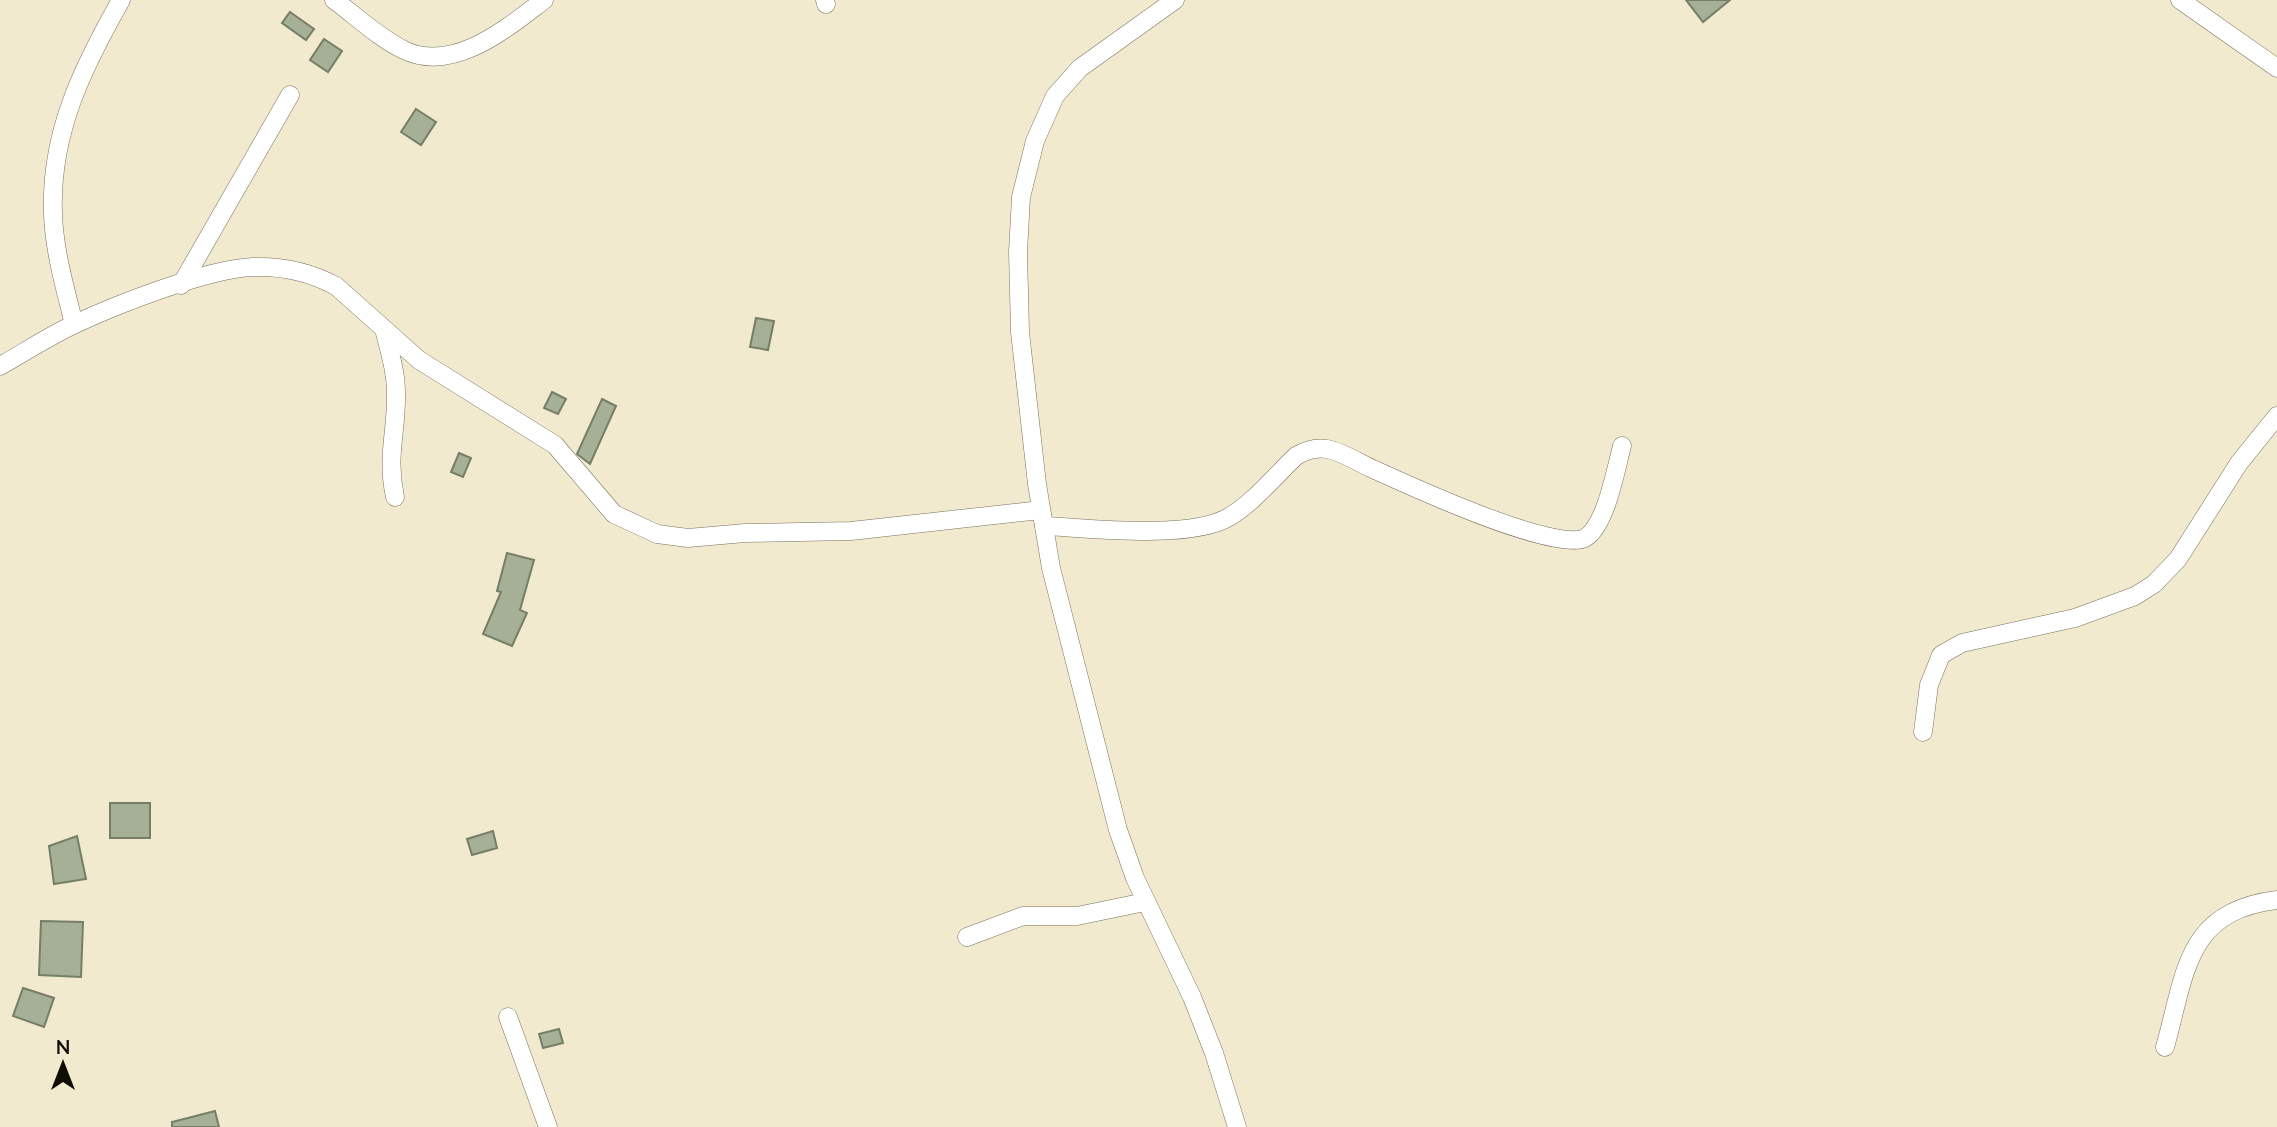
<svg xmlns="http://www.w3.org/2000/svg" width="2277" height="1127" font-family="Lato,sans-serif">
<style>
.building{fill:#a6b097;stroke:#757e67;stroke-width:2}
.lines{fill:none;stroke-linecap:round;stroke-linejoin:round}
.street-casing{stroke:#787159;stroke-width:19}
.street{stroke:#fff;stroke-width:18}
</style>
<rect width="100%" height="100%" fill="#f2eacf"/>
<g class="building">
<path d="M1686,0H1730L1703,22Z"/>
<path d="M290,12L314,29L306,40L282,23Z"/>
<path d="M324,39L342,51L328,72L310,60Z"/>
<path d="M416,109L436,122L421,145L401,132Z"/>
<path d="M756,318L774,321L768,350L750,347Z"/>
<path d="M552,392L566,399L558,414L544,408Z"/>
<path d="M602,399L616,406L590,464L577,454Z"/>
<path d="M459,453L471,458L463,477L451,472Z"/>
<path d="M507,553L534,560L520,610L527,613L512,646L483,634L501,592L497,591Z"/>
<rect x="110" y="803" width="40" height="35"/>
<path d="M493,831L497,848L472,855L467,839Z"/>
<path d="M77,836L86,879L54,884L49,846Z"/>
<path d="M41,921L83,922L81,977L39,975Z"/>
<path d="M23,988L54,998L44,1027L13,1016Z"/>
<path d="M559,1029L563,1043L543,1048L539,1034Z"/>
<path d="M215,1111L219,1127H172V1122Z"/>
</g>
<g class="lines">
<g class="street-casing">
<g id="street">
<path d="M334,0C356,16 379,38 404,50C453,74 507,28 544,0"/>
<path d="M825,0L826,4"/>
<path d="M1175,0L1080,68L1055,96L1035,141L1021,197L1018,252L1020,332L1037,484L1051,568L1118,830L1135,878L1192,997L1214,1053L1237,1127"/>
<path d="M2180,0L2277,68"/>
<path d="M181,285L290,95"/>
<path d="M74,324C65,288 54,250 53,213C50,133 83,67 121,0"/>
<path d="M385,333C390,353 396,372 396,393C397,432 386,455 395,497"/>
<path d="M0,366C25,352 49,336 75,324C118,304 207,269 253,267C282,266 310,272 336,286L419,360L555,445L614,514L657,534L688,538L745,533L851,531L1041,510"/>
<path d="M1044,526C1090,528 1190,540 1229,517C1252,504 1277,474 1296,456C1306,450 1315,447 1327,449C1343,452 1361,464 1375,470C1410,486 1556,553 1585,538C1606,526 1616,468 1622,446"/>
<path d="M1923,732L1929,685L1941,655L1962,643L2075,618L2135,596L2154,584L2178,559L2239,463L2277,416"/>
<path d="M967,937L1023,916H1077L1145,902"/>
<path d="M508,1017L548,1127"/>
<path d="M2165,1047C2186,973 2185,911 2277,900"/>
</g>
</g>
<use href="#street" class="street"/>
</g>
<g transform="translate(63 1064)" stroke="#f2eacf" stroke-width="5" paint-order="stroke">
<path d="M0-5L12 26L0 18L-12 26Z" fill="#100d05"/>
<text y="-10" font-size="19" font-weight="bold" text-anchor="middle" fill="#100d05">N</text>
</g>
</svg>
